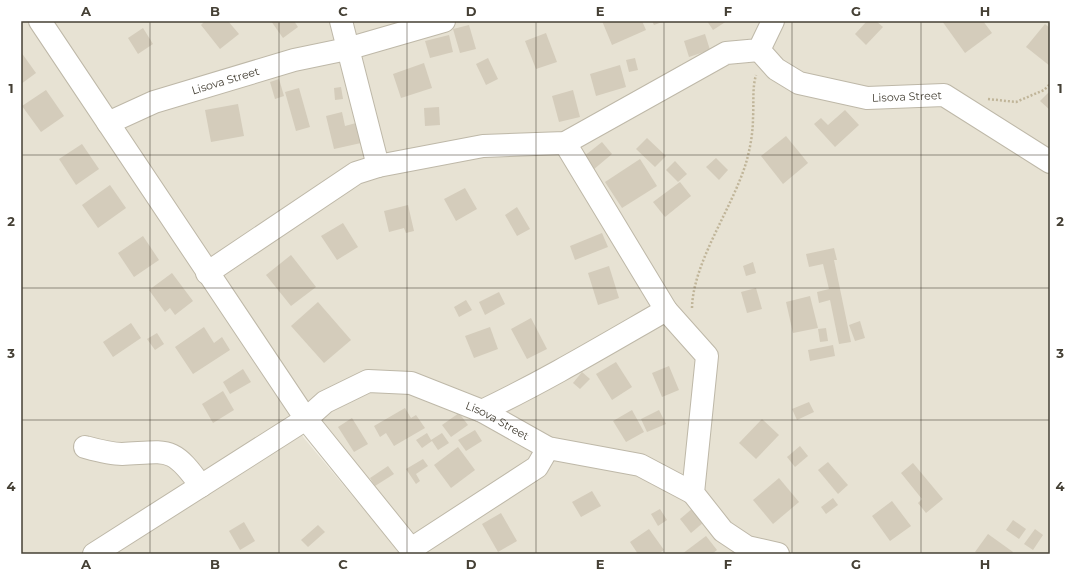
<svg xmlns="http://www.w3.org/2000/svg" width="1071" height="575" font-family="Montserrat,sans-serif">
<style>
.residential{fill:#e7e2d3}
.building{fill:#d4ccbb}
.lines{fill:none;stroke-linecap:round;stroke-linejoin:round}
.minor-casing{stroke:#beb8a8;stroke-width:24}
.path{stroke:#c0b599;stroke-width:2.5;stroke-dasharray:2 2;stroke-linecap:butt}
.minor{stroke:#fff;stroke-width:22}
.grid{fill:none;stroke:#454035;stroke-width:1;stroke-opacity:0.55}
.labels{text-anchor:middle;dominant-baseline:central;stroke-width:4;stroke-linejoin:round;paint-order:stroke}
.street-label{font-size:11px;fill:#454035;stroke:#fff}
.neatline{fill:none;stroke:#454035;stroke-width:1.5}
.grid-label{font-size:13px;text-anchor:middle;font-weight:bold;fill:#454035}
</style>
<rect width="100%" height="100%" fill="#f3f0e5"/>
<g class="residential">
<path d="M21,21H30L304,438L401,554H21Z"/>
<path d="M53,21H1050V554H428L318,420Z"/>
</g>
<g class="building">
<path d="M205,21H228L239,34L220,49L201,25Z"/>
<path d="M271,21H294L298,27L283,38Z"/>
<path d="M602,21H642L646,30L612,45Z"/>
<path d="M652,21H662V22L654,25Z"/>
<path d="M707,21H727L713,30Z"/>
<path d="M867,21H876L883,27L866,45L855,34Z"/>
<path d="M942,21H983L992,33L965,53Z"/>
<path d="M1045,24L1050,28V66L1026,47Z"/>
<path d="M469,25L476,49L460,53L453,29Z"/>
<path d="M143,28L153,44L138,54L128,38Z"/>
<path d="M546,33L557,62L536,69L525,41Z"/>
<path d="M705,34L710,50L689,57L684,41Z"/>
<path d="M449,35L453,52L430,58L425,41Z"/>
<path d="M21,52L36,73L21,84Z"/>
<path d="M488,58L498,79L486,85L476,64Z"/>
<path d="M635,58L638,70L629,72L626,60Z"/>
<path d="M424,63L432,88L401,98L393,74Z"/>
<path d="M620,65L626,87L596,96L590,74Z"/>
<path d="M279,79L284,96L275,99L270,82Z"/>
<path d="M341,87L343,99L335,100L334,88Z"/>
<path d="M299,88L310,127L296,131L285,92Z"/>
<path d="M46,90L64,116L41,132L22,106Z"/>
<path d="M573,90L580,117L559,122L552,96Z"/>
<path d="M1050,91V110L1040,101Z"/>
<path d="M238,104L244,136L211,142L205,110Z"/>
<path d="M439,107L440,125L425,126L424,108Z"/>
<path d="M845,110L859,125L835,147L814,124L821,118L828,125Z"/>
<path d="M342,112L345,126L356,123L361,143L334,149L326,116Z"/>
<path d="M786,136L808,163L783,184L761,156Z"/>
<path d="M647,138L666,156L655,167L636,149Z"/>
<path d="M602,142L612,154L593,170L583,157Z"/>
<path d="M82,144L99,169L76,185L59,159Z"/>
<path d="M716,158L728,170L719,180L706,167Z"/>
<path d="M640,159L657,186L622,208L605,182Z"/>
<path d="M675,161L687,174L678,182L666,170Z"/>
<path d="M680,182L691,196L665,217L653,202Z"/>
<path d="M110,185L126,208L98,228L82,205Z"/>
<path d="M465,188L477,209L456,221L444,199Z"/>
<path d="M408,205L414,231L406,233L404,228L389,232L384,211Z"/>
<path d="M517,207L530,229L517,236L505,215Z"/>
<path d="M343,223L358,247L337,260L321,236Z"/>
<path d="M602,233L608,247L575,260L570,246Z"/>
<path d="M143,236L159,260L134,277L118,253Z"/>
<path d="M834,248L837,260H834L851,342L839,344L830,300L819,303L817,292L829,289L823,264L809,267L806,254Z"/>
<path d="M291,255L316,287L291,306L266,275Z"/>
<path d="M753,262L756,273L746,276L743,266Z"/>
<path d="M609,266L619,298L598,305L588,273Z"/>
<path d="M172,273L193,301L175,315L170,308L165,312L149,290Z"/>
<path d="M756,288L762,309L747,313L741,292Z"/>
<path d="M499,292L505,304L485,315L479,302Z"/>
<path d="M810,296L818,328L793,333L786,302Z"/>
<path d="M466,300L472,310L459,317L454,307Z"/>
<path d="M318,302L351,340L324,363L291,326Z"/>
<path d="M531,318L547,349L527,359L511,329Z"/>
<path d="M860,321L865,338L855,341L849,325Z"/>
<path d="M131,323L141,338L113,357L103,342Z"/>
<path d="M204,327L214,343L222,337L230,350L193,374L175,347Z"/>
<path d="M490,327L498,349L474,358L465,336Z"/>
<path d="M826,328L828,341L820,342L818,329Z"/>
<path d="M157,333L164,344L155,350L147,339Z"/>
<path d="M833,345L835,356L810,361L808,350Z"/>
<path d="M616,362L632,387L612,400L596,374Z"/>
<path d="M669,366L679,390L662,397L652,373Z"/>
<path d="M243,369L251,382L230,394L223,382Z"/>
<path d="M582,372L590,379L580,389L573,383Z"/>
<path d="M223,391L234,410L213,423L202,404Z"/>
<path d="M809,402L814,412L797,420L792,409Z"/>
<path d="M405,408L411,418L416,415L425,428L394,446L386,433L380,437L374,426Z"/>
<path d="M632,410L644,432L626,442L613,421Z"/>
<path d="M659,410L666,424L647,432L641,419Z"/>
<path d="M459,413L468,425L451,437L442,425Z"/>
<path d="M352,418L368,444L354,452L338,427Z"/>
<path d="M762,419L779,435L756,459L739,443Z"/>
<path d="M475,430L482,441L466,451L458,440Z"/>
<path d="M427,433L431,440L442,433L449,443L438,450L432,441L422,448L416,440Z"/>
<path d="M800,446L808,456L795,467L787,457Z"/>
<path d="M458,447L475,470L451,488L434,465Z"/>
<path d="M423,459L428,466L416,474L420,481L416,484L406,469Z"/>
<path d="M828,462L848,485L838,494L818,470Z"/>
<path d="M913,463L943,499L926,513L918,503L922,499L901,473Z"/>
<path d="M388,466L394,474L375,486L370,478Z"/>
<path d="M779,478L799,502L773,524L753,500Z"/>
<path d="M592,491L601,506L581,517L572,502Z"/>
<path d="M833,498L838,505L826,514L821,507Z"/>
<path d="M892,501L911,526L890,541L872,516Z"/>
<path d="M693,508L704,522L691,533L680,519Z"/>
<path d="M660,509L667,520L658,526L651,514Z"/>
<path d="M501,513L517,541L498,552L482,524Z"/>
<path d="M1013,520L1026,529L1019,539L1006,530Z"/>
<path d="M244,522L255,541L240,550L229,531Z"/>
<path d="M318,525L325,532L308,547L301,540Z"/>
<path d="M649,529L664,550L658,554H638L630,542Z"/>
<path d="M1035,529L1043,535L1033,550L1024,544Z"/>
<path d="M988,534L1013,552L1012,554H979L975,552Z"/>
<path d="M706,536L717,550L712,554H682Z"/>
</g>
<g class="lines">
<g class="minor-casing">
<g id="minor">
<path d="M40,21L306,419L415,554"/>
<path d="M341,21L378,166"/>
<path id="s1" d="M759,50L776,69L799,83L867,98L944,95L1050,162"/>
<path id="s2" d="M108,123L154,102L294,60L347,49L444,21"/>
<path d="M565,143L666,310L707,356L693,493L723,531L747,547L778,554"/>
<path d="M207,273L356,173L378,166L483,146L565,143L726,53L759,50L773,21"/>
<path d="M482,411C545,381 605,345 666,310"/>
<path d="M85,447C96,450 110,454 122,454C168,452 172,445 201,486"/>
<path d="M411,549L537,467L548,448"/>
<path id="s3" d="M94,554L306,419L325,402L368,381L411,383L482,411L548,448L640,465L693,493"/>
</g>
</g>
<g class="path">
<path d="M988,99L1016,102L1044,90L1050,84"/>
<path d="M692,308C693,262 732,209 746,163C750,149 753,133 753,118C754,103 752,89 756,75"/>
</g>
<use href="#minor" class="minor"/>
</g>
<path class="grid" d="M150,21V554M279,21V554M407,21V554M536,21V554M664,21V554M792,21V554M921,21V554M21,155H1050M21,288H1050M21,420H1050"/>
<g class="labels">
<g class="street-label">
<text stroke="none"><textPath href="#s2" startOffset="125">Lisova Street</textPath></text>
<text stroke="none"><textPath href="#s1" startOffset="162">Lisova Street</textPath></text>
<text stroke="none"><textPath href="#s3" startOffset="462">Lisova Street</textPath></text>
</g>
</g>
<rect width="1071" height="575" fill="none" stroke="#ffffff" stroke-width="44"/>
<rect x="22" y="22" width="1027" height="531" class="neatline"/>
<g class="grid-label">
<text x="86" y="16">A</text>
<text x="215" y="16">B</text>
<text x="343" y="16">C</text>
<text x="471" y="16">D</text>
<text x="600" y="16">E</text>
<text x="728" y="16">F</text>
<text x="856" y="16">G</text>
<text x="985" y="16">H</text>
<text x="11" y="93">1</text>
<text x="1060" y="93">1</text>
<text x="11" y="226">2</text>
<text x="1060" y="226">2</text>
<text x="11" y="358">3</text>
<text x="1060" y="358">3</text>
<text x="11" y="491">4</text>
<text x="1060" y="491">4</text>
<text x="86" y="569">A</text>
<text x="215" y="569">B</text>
<text x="343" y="569">C</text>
<text x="471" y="569">D</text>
<text x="600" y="569">E</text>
<text x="728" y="569">F</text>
<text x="856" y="569">G</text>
<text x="985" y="569">H</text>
</g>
</svg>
